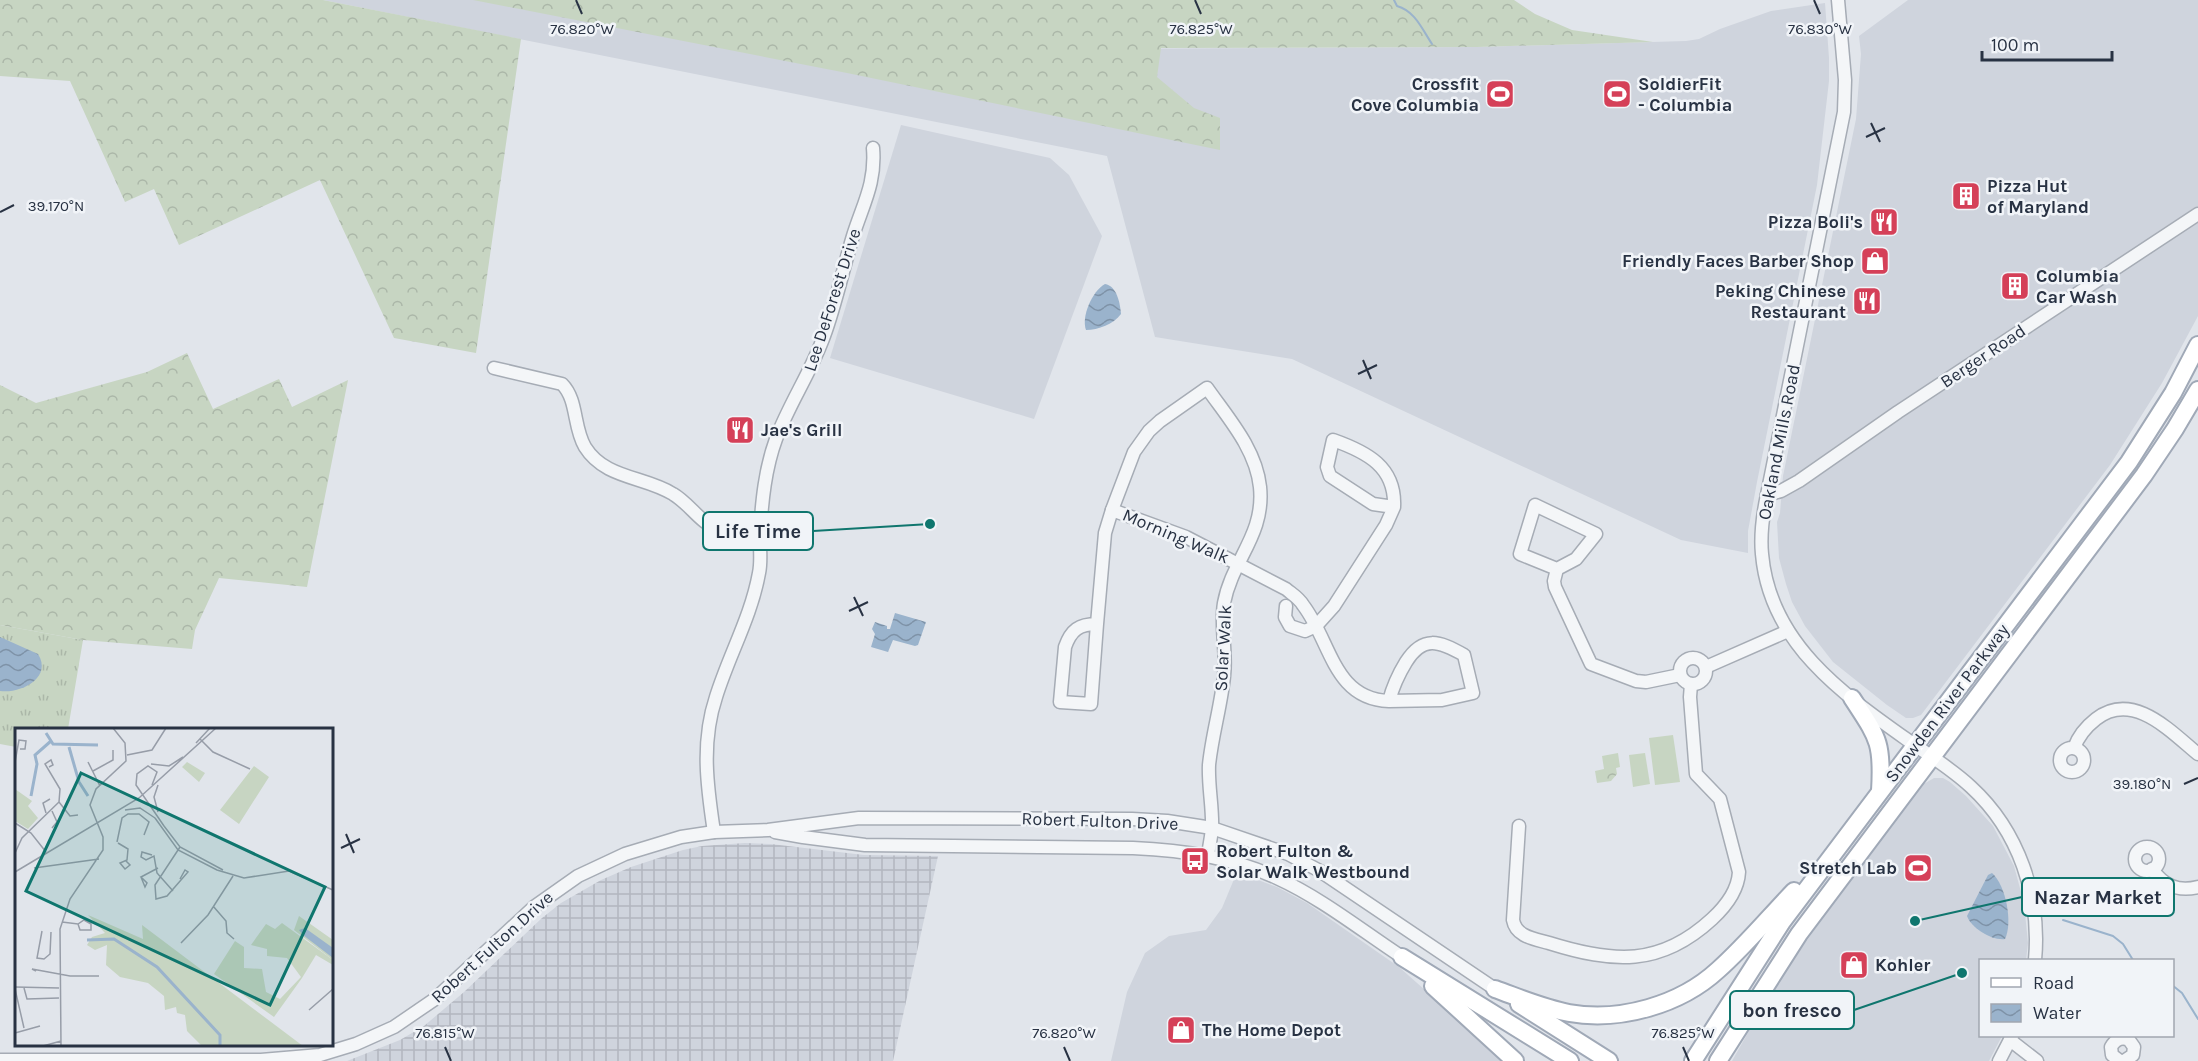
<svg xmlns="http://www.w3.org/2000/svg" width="2198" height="1061" font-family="Karla,sans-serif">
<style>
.built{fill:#cfd4dd}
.industrial{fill:url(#industrial-grid)}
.grass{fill:url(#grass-tufts)}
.forest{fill:url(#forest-crowns)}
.garden{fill:#c7d5c2}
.water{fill:url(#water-waves)}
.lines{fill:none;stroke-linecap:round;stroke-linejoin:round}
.stream{stroke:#9ab3cc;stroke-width:2}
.minor-casing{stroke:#a6acb5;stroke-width:15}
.major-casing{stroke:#a0a9b7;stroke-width:20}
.minor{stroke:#f4f6f8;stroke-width:12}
.major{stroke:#fff;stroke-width:16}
.ticks{fill:none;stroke:#283243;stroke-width:2}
.labels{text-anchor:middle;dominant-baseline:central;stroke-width:5;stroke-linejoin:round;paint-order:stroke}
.poi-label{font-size:18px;font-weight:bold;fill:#283243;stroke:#f1f4f8;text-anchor:start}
.street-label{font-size:18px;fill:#283243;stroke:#f1f4f8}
.inset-river{fill:none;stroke:#9ab3cc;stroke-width:3}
.inset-road{fill:none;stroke:#979da8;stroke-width:1.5}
.view{fill:#0f766e;fill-opacity:0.15;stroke:#0f766e;stroke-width:3}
.inset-edge{fill:none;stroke:#283243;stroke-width:3}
.ticks-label{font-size:15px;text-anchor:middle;fill:#283243;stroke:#f1f4f8;stroke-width:5;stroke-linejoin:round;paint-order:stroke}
.leader{fill:none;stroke:#0f766e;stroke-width:2}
.callout-dot{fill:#0f766e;stroke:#f1f4f8;stroke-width:2}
.callout{fill:#f1f4f8;stroke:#0f766e;stroke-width:2}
.callout-label{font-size:20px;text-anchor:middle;font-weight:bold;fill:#283243}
</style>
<defs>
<pattern id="industrial-grid" width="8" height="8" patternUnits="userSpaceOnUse" patternTransform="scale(1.5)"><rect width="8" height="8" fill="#cfd4dd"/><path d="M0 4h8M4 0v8" fill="none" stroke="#b2b6bf"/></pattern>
<pattern id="grass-tufts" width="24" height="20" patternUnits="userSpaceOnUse" patternTransform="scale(1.5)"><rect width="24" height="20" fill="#c7d5c2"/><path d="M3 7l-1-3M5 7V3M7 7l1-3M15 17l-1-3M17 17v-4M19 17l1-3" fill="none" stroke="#abb7a8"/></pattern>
<pattern id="forest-crowns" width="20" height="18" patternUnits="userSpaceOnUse" patternTransform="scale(1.5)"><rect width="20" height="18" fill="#c7d5c2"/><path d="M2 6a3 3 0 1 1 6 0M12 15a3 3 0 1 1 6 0" fill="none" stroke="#abb7a8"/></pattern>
<pattern id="water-waves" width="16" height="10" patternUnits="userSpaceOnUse" patternTransform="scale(1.5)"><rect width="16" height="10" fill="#9ab3cc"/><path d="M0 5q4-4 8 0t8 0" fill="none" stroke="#7e92a7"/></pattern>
</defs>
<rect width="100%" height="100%" fill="#e1e5eb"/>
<g class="built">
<path d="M323,0H506L1080,49L1477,47L1686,41L1699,39L1720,29L1771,11L1825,3L1829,58V81L1817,185L1757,482L1748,531V553L1681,540L1292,359L1155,337L1107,156Z"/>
<path d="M1908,0H2198V316L2162,383L2110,465L1921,715L1913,718H1906L1887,705L1833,662L1805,626L1792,602L1786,584L1779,558L1777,522L1780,513L1783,476L1856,119L1861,54L1859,36Z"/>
<path d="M901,125L1050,158L1069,175L1102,236L1034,419L830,358Z"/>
<path d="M1934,778H1943L1950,782L1966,796L1993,826L2014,866L2024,903L2028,943L2026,960H1980V1036H2002L1989,1061H1732L1766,1001L1807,940L1922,785Z"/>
<path d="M1237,872L1277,887L1307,903L1399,967L1505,1061H1111L1127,992L1145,953L1169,936L1206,930L1222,908Z"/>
</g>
<path class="industrial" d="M745,843L771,844L864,855L938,856L893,1061H347L400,1040L424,1026L464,992L542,918L561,903L601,880L631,867L683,850L702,846Z"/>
<path class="grass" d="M0,625L83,640L68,729L16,730V747L0,744Z"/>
<g class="forest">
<path d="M0,0H323L521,39L476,353L394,338L320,180L179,245L154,189L125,202L70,81L0,76Z"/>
<path d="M473,0H1514L1535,14L1572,30L1653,42L1477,47L1161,48L1157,77L1194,108L1220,118V150L847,73Z"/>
<path d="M187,353L213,409L279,379L292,407L348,380L307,587L219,578L195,630L192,649L83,640L0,625V385L36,403L147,372Z"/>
<path d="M1618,753L1620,767L1616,768L1617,774L1611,781L1597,783L1595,771L1604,769L1602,756Z"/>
</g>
<g class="garden">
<path d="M1673,735L1680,782L1655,785L1649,738Z"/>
<path d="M1645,753L1650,784L1633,787L1629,755Z"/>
</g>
<g class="water">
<path d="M1105,284C1117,286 1120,303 1121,314C1114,324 1098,330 1086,330C1081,317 1092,291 1105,284Z"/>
<path d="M895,613L926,622L918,645L915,646L893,640L888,652L871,647L875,634L872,629L875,622L887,626V629H890Z"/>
<path d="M0,637L38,654C53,678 20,694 0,691Z"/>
<path d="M1992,873C2006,885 2013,923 2005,939C1992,941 1971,928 1967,916L1988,875Z"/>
</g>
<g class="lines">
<g class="stream">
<path d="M1394,0L1397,6C1415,11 1422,29 1432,44"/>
<path d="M2063,920L2113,936L2123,944L2133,960"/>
<path d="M2172,985L2182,993L2198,1019"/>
</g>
<g class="minor-casing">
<g id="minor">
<path d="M1838,0L1845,80L1844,112L1767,495C1763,514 1760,534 1762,554C1770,646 1847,697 1916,746C1935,759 1954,771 1971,787C2019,831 2041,897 2035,960"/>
<path d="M494,368L562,384C578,400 573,427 585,447C605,479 644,476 673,494C690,504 700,523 719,530C732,535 746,534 760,535"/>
<path d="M1767,495L1781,491L1799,481L1898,412L2198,214"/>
<path d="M1112,510L1186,537L1286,589C1292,594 1299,598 1303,605C1331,641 1333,699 1389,701C1393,686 1398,675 1406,662C1423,635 1439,641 1464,655L1473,693L1442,700L1389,701"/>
<path d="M1557,569L1520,554L1535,505L1596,534L1576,559L1557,569L1554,581L1555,587L1591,664L1636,681L1646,682L1680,675"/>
<path d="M1286,606L1285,617L1290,626L1305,631L1316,626L1334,606L1386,525L1394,507L1373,504L1330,476L1327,467L1333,440C1367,452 1396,467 1394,507"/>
<path d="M1097,624L1091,704L1060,702L1065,647C1071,630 1079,624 1097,624L1105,533L1112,510L1134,452L1149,431L1160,421L1207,388C1228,418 1256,449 1260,487C1265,535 1232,560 1224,603C1220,627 1227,651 1224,676C1221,706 1212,735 1209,765C1208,786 1213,808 1212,829C1211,838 1209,847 1208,856"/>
<circle cx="1693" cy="671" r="13"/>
<path d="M1706,667L1788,631"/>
<path d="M2074,748C2078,737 2087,726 2096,719C2133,690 2171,732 2198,754"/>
<circle cx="2072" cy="760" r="12"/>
<path d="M1519,826L1513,920C1516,937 1535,939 1549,943C1613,963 1660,967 1712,919C1725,907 1738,890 1739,872L1720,799L1696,774L1690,697L1691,684"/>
<path d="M714,832C707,786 701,742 716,697C729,655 751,617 759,573C762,559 759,546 760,532C762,501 765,469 776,439C789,404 811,372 824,336C836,303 843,269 853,236C863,204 876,183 873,148"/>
<path d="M775,832L803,837L865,845L1133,848C1182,850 1232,857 1277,878C1321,898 1361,930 1402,957"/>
<circle cx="2147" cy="859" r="12"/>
<path d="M2152,869C2164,886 2178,892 2198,887"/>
<path d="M2010,1040L2037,1061"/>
<path d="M0,1060H261L320,1055L356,1044L394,1027L435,999L534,907L578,876L625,854L681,837L714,832L768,830L859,818L1132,819L1167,821L1212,828L1288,854L1320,871L1495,989"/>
<path d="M1999,1061L2012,1036"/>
<path d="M2120,1061L2112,1055L2111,1047C2115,1040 2121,1036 2129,1040L2134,1047L2133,1055L2124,1061"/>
</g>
</g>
<g class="major-casing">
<g id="major">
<path d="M1852,698C1878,738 1883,742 1880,791"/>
<path d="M1402,957L1570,1061"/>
<path d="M1433,986L1515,1061"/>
<path d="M1495,989C1520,998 1543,1008 1569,1013C1620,1022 1680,1005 1718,970C1745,946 1769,917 1794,891"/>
<path d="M1519,1004L1609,1061"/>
<path d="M1693,1061L1782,922L2129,462L2173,393L2198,345"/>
<path d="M1718,1061L1799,934L2144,475L2175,429L2198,390"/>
</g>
</g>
<use href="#minor" class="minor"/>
<use href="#major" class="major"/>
</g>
<path class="ticks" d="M576,0L582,14M1195,0L1201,14M1814,0L1820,14M1871,123L1880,142M1866,137L1885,128M0,212L14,205M1363,360L1371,379M1358,374L1377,365M854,597L863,616M849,611L868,602M2184,784L2198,778M346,834L354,853M341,848L360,839M445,1047L451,1061M1064,1047L1070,1061M1683,1047L1689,1061"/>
<defs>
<g id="stadium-square" transform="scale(1.5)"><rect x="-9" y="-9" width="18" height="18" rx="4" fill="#d54058" stroke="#f1f4f8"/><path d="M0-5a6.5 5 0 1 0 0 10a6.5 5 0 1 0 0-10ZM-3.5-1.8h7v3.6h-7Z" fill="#fff"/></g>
<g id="building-square" transform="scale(1.5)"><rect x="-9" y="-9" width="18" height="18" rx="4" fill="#d54058" stroke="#f1f4f8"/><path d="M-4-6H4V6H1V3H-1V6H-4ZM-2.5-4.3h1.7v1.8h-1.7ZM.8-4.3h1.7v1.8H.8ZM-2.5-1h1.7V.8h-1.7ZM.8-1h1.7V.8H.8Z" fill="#fff"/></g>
<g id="restaurant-square" transform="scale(1.5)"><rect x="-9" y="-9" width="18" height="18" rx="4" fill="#d54058" stroke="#f1f4f8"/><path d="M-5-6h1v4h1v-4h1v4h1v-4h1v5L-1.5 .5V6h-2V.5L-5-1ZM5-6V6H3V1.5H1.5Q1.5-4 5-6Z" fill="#fff"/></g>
<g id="shop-square" transform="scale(1.5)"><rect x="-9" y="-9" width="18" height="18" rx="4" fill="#d54058" stroke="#f1f4f8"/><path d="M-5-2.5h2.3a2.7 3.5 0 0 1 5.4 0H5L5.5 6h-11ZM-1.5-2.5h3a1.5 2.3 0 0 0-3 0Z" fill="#fff"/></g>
<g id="bus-square" transform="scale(1.5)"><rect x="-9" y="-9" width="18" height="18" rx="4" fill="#d54058" stroke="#f1f4f8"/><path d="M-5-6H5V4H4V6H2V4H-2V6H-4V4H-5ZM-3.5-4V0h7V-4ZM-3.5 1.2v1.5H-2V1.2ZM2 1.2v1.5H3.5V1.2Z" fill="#fff"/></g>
</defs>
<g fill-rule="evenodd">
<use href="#stadium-square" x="1500" y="94"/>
<use href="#stadium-square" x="1617" y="94"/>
<use href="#building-square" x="1966" y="196"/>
<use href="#restaurant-square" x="1884" y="222"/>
<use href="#shop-square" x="1875" y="261"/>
<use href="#building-square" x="2015" y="286"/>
<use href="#restaurant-square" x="1867" y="301"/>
<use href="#restaurant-square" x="740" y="430"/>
<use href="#bus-square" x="1195" y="861"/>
<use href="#stadium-square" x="1918" y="868"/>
<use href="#shop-square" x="1854" y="965"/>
<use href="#shop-square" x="1181" y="1030"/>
</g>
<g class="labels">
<g class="poi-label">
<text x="1479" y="84" text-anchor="end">Crossfit<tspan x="1479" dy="21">Cove Columbia</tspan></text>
<text x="1638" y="84">SoldierFit<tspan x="1638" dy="21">- Columbia</tspan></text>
<text x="1987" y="186">Pizza Hut<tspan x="1987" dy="21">of Maryland</tspan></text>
<text x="1863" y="222" text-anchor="end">Pizza Boli's</text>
<text x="1854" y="261" text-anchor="end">Friendly Faces Barber Shop</text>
<text x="2036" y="276">Columbia<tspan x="2036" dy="21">Car Wash</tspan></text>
<text x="1846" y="291" text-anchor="end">Peking Chinese<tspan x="1846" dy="21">Restaurant</tspan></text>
<text x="761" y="430">Jae's Grill</text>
<text x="1216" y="851">Robert Fulton &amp;<tspan x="1216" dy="21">Solar Walk Westbound</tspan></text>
<text x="1897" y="868" text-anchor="end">Stretch Lab</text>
<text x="1875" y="965">Kohler</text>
<text x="1202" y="1030">The Home Depot</text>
</g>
<g class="street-label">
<text transform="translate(832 300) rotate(-72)">Lee DeForest Drive</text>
<text transform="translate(1983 356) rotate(-34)">Berger Road</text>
<text transform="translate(1779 442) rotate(-79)">Oakland Mills Road</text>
<text transform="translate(1176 536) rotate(23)">Morning Walk</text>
<text transform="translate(1223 648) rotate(-87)">Solar Walk</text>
<text transform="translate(1947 703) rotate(-53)">Snowden River Parkway</text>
<text transform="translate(1100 821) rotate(2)">Robert Fulton Drive</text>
<text transform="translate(492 947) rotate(-42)">Robert Fulton Drive</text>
</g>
</g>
<g transform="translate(15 728)">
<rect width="318" height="318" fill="#e1e5eb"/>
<path d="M239,38L254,49L224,96L205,82ZM284,188L318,212V232L279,202Z" fill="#c7d5c2"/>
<path d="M172,34L190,45L184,54L167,39ZM0,61L17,73L13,78L23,90L13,101L0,93ZM73,187L128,211L127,197L288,318H187L172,303L170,287L162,285L161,279L150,282L149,268L133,255L105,249L91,237L92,217L80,222L72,217L77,209L90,205ZM267,195L318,232V237L301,227L287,250L259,289L199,246L220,213L229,219V240L247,241L251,264L265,271L286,249L272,230L252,228V221L236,217L251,196L260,201Z" fill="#c7d5c2"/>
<path d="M290,200L318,220V230L288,207L284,202Z" fill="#9ab3cc"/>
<path class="inset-river" d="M31,5L38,16L83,17M54,19L64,54L73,68M16,68L22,36L20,27L36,13M72,212L99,211L142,239L205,307V318"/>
<path class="inset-road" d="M185,11L198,24L235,41M181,15L195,0M112,27L137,22L151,0M0,34L4,12L11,13L10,21H5M73,34L85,58M136,36L154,38L168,29M78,43L98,32V22M137,57L142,44L133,38L122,46L121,57L149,98M44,74L55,88L63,87M110,82L125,80L140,90M37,83L42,94L37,100M143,84L139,69L143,57M31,85L28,75L35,71M140,90L163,122L202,142L229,150L274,143L318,162M0,95L16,105L31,124M149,98L165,119L208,142M102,114L107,90L113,86H124L134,94L129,107M103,115L113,121L112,132L105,135L110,141L115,137L111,133M165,119L140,157L141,171L152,168L173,144L170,142L165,151M0,125L7,110L44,74L45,61L30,36L36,32L38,37L34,39M137,127L127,124L126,129L131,132L139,128L142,145L158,163M19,140L84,131M0,144L124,70L201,0M126,149L130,159L132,155L126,149L143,140M198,178L211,193L212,205L219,211M47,194L63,196L69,192L76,196V202H65L63,196M27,203L22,230L29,231L35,226L36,204M166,215L193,187L218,148M21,243L17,241L55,248H84M0,259L44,260M9,260L12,271L44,270M0,261L9,300M294,282L318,261M0,305L25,298M28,318L46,313M46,318L45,201L55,171L88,122V109L75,77L81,61L111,33L110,15L98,0"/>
<path class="view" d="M66,45L310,159L255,277L11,163Z"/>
<rect width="318" height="318" class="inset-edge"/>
</g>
<g class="ticks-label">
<text x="582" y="34">76.820°W</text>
<text x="1201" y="34">76.825°W</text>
<text x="1820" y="34">76.830°W</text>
<text x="56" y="211">39.170°N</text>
<text x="2142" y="789">39.180°N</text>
<text x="445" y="1038">76.815°W</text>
<text x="1064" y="1038">76.820°W</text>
<text x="1683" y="1038">76.825°W</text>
</g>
<path class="leader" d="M930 524L813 531M1915 921L2022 897M1962 973L1854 1010"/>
<g class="callout-dot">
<circle cx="930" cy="524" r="6"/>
<circle cx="1915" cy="921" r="6"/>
<circle cx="1962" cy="973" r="6"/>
</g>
<g class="callout">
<rect x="703" y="512" width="110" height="38" rx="6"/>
<rect x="2022" y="878" width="152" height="38" rx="6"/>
<rect x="1730" y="991" width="124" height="38" rx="6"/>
</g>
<g class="callout-label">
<text x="758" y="538">Life Time</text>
<text x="2098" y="904">Nazar Market</text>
<text x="1792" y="1017">bon fresco</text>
</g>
<rect x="1979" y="959" width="195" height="78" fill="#f1f4f8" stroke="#a1a6b0" stroke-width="1.5"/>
<rect x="1991" y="978" width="30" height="9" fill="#ffffff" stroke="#a1a6b0" stroke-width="1.5"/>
<text x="2033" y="989" font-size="18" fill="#283243">Road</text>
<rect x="1991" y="1004" width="30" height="18" fill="url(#water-waves)" stroke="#a1a6b0" stroke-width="1.5"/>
<text x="2033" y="1019" font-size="18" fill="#283243">Water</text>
<path d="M1982 51v9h130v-9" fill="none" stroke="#283243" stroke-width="3"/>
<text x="1991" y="51" font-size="18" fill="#283243" stroke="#f1f4f8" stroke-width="4.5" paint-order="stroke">100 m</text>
</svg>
